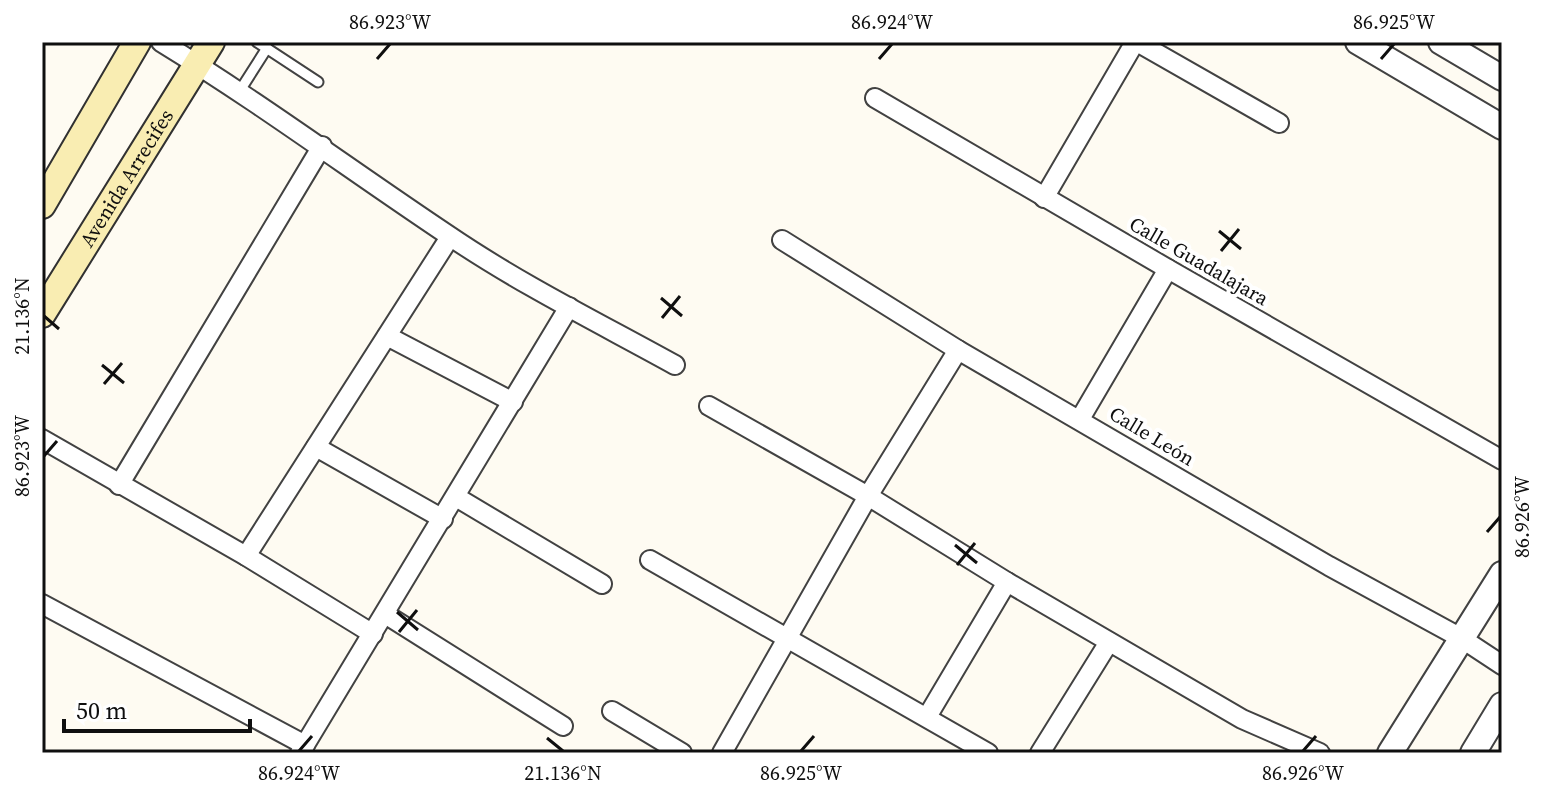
<svg xmlns="http://www.w3.org/2000/svg" width="1544" height="795" font-family="'Source Serif 4',serif">
<style>
.lines{fill:none;stroke-linecap:round;stroke-linejoin:round}
.service-casing{stroke:#424242;stroke-width:13}
.minor-casing{stroke:#424242;stroke-width:22}
.tertiary-casing{stroke:#424242;stroke-width:28}
.secondary-casing{stroke:#313131;stroke-width:30}
.service{stroke:#fff;stroke-width:9}
.minor{stroke:#fff;stroke-width:18}
.tertiary{stroke:#fff;stroke-width:24}
.secondary{stroke:#f9edb2;stroke-width:26}
.ticks{fill:none;stroke:#0f0f0f;stroke-width:3}
.labels{text-anchor:middle;dominant-baseline:central;stroke-width:8;stroke-linejoin:round;paint-order:stroke}
.street-label{font-size:20px;fill:#0f0f0f;stroke:#fff}
.neatline{fill:none;stroke:#0f0f0f;stroke-width:3}
.ticks-label{font-size:20px;text-anchor:middle;fill:#0f0f0f}
</style>
<rect width="100%" height="100%" fill="#fefbf2"/>
<g class="lines">
<g class="service-casing">
<g id="service">
<path d="M257,42L318,82"/>
<path d="M239,92L267,48"/>
</g>
</g>
<g class="minor-casing">
<g id="minor">
<path d="M161,42C259,102 352,171 448,235C520,284 599,323 675,365"/>
<path d="M1137,42L1279,123"/>
<path d="M875,98L1168,269L1502,460"/>
<path d="M1044,198L1135,42"/>
<path d="M782,240L958,350L1329,566L1461,638L1502,665"/>
<path d="M387,336L513,402"/>
<path d="M709,406L868,496L1007,582L1242,719L1320,753"/>
<path d="M1080,419L1168,269"/>
<path d="M42,439L246,556L373,634"/>
<path d="M316,447L443,519"/>
<path d="M119,485L322,146"/>
<path d="M456,497L602,584"/>
<path d="M246,556L450,237"/>
<path d="M650,560L988,753"/>
<path d="M42,604L305,745"/>
<path d="M385,614L563,726"/>
<path d="M612,711L682,753"/>
<path d="M927,717L1007,582"/>
<path d="M300,753L569,307"/>
<path d="M722,753L868,496L958,350"/>
<path d="M1040,753L1109,642"/>
</g>
</g>
<g class="tertiary-casing">
<g id="tertiary">
<path d="M1358,42L1502,127"/>
<path d="M1441,42L1502,78"/>
<path d="M1390,753L1502,574"/>
<path d="M1473,753L1502,705"/>
</g>
</g>
<g class="secondary-casing">
<g id="secondary">
<path d="M42,205L137,42"/>
<path id="s1" d="M42,314L211,42"/>
</g>
</g>
<use href="#service" class="service"/>
<use href="#minor" class="minor"/>
<use href="#tertiary" class="tertiary"/>
<use href="#secondary" class="secondary"/>
</g>
<path class="ticks" d="M377,59L390,44M879,59L892,44M1381,59L1394,44M1219,231L1241,249M1221,251L1239,229M661,298L682,316M44,316L59,329M662,318L680,296M102,365L124,383M104,384L122,363M44,456L57,441M1487,532L1500,517M955,545L977,563M957,565L975,543M397,612L418,630M399,632L417,610M547,738L563,751M299,751L312,736M801,751L814,736M1303,751L1316,736"/>
<g class="labels">
<g class="street-label">
<text stroke="none"><textPath href="#s1" startOffset="160">Avenida Arrecifes</textPath></text>
<text transform="translate(1199 261) rotate(30)">Calle Guadalajara</text>
<text transform="translate(1152 436) rotate(31)">Calle León</text>
</g>
</g>
<rect width="1544" height="795" fill="none" stroke="#ffffff" stroke-width="88"/>
<path d="M64 719v12h186v-12" fill="none" stroke="#0f0f0f" stroke-width="4"/>
<text x="76" y="719" font-size="24" fill="#0f0f0f" stroke="#ffffff" stroke-width="6" paint-order="stroke">50 m</text>
<rect x="44" y="44" width="1456" height="707" class="neatline"/>
<g class="ticks-label">
<text x="390" y="29">86.923°W</text>
<text x="892" y="29">86.924°W</text>
<text x="1394" y="29">86.925°W</text>
<text transform="translate(22 316) rotate(-90)" y="7">21.136°N</text>
<text transform="translate(22 456) rotate(-90)" y="7">86.923°W</text>
<text transform="translate(1522 517) rotate(-90)" y="7">86.926°W</text>
<text x="299" y="780">86.924°W</text>
<text x="563" y="780">21.136°N</text>
<text x="801" y="780">86.925°W</text>
<text x="1303" y="780">86.926°W</text>
</g>
</svg>
